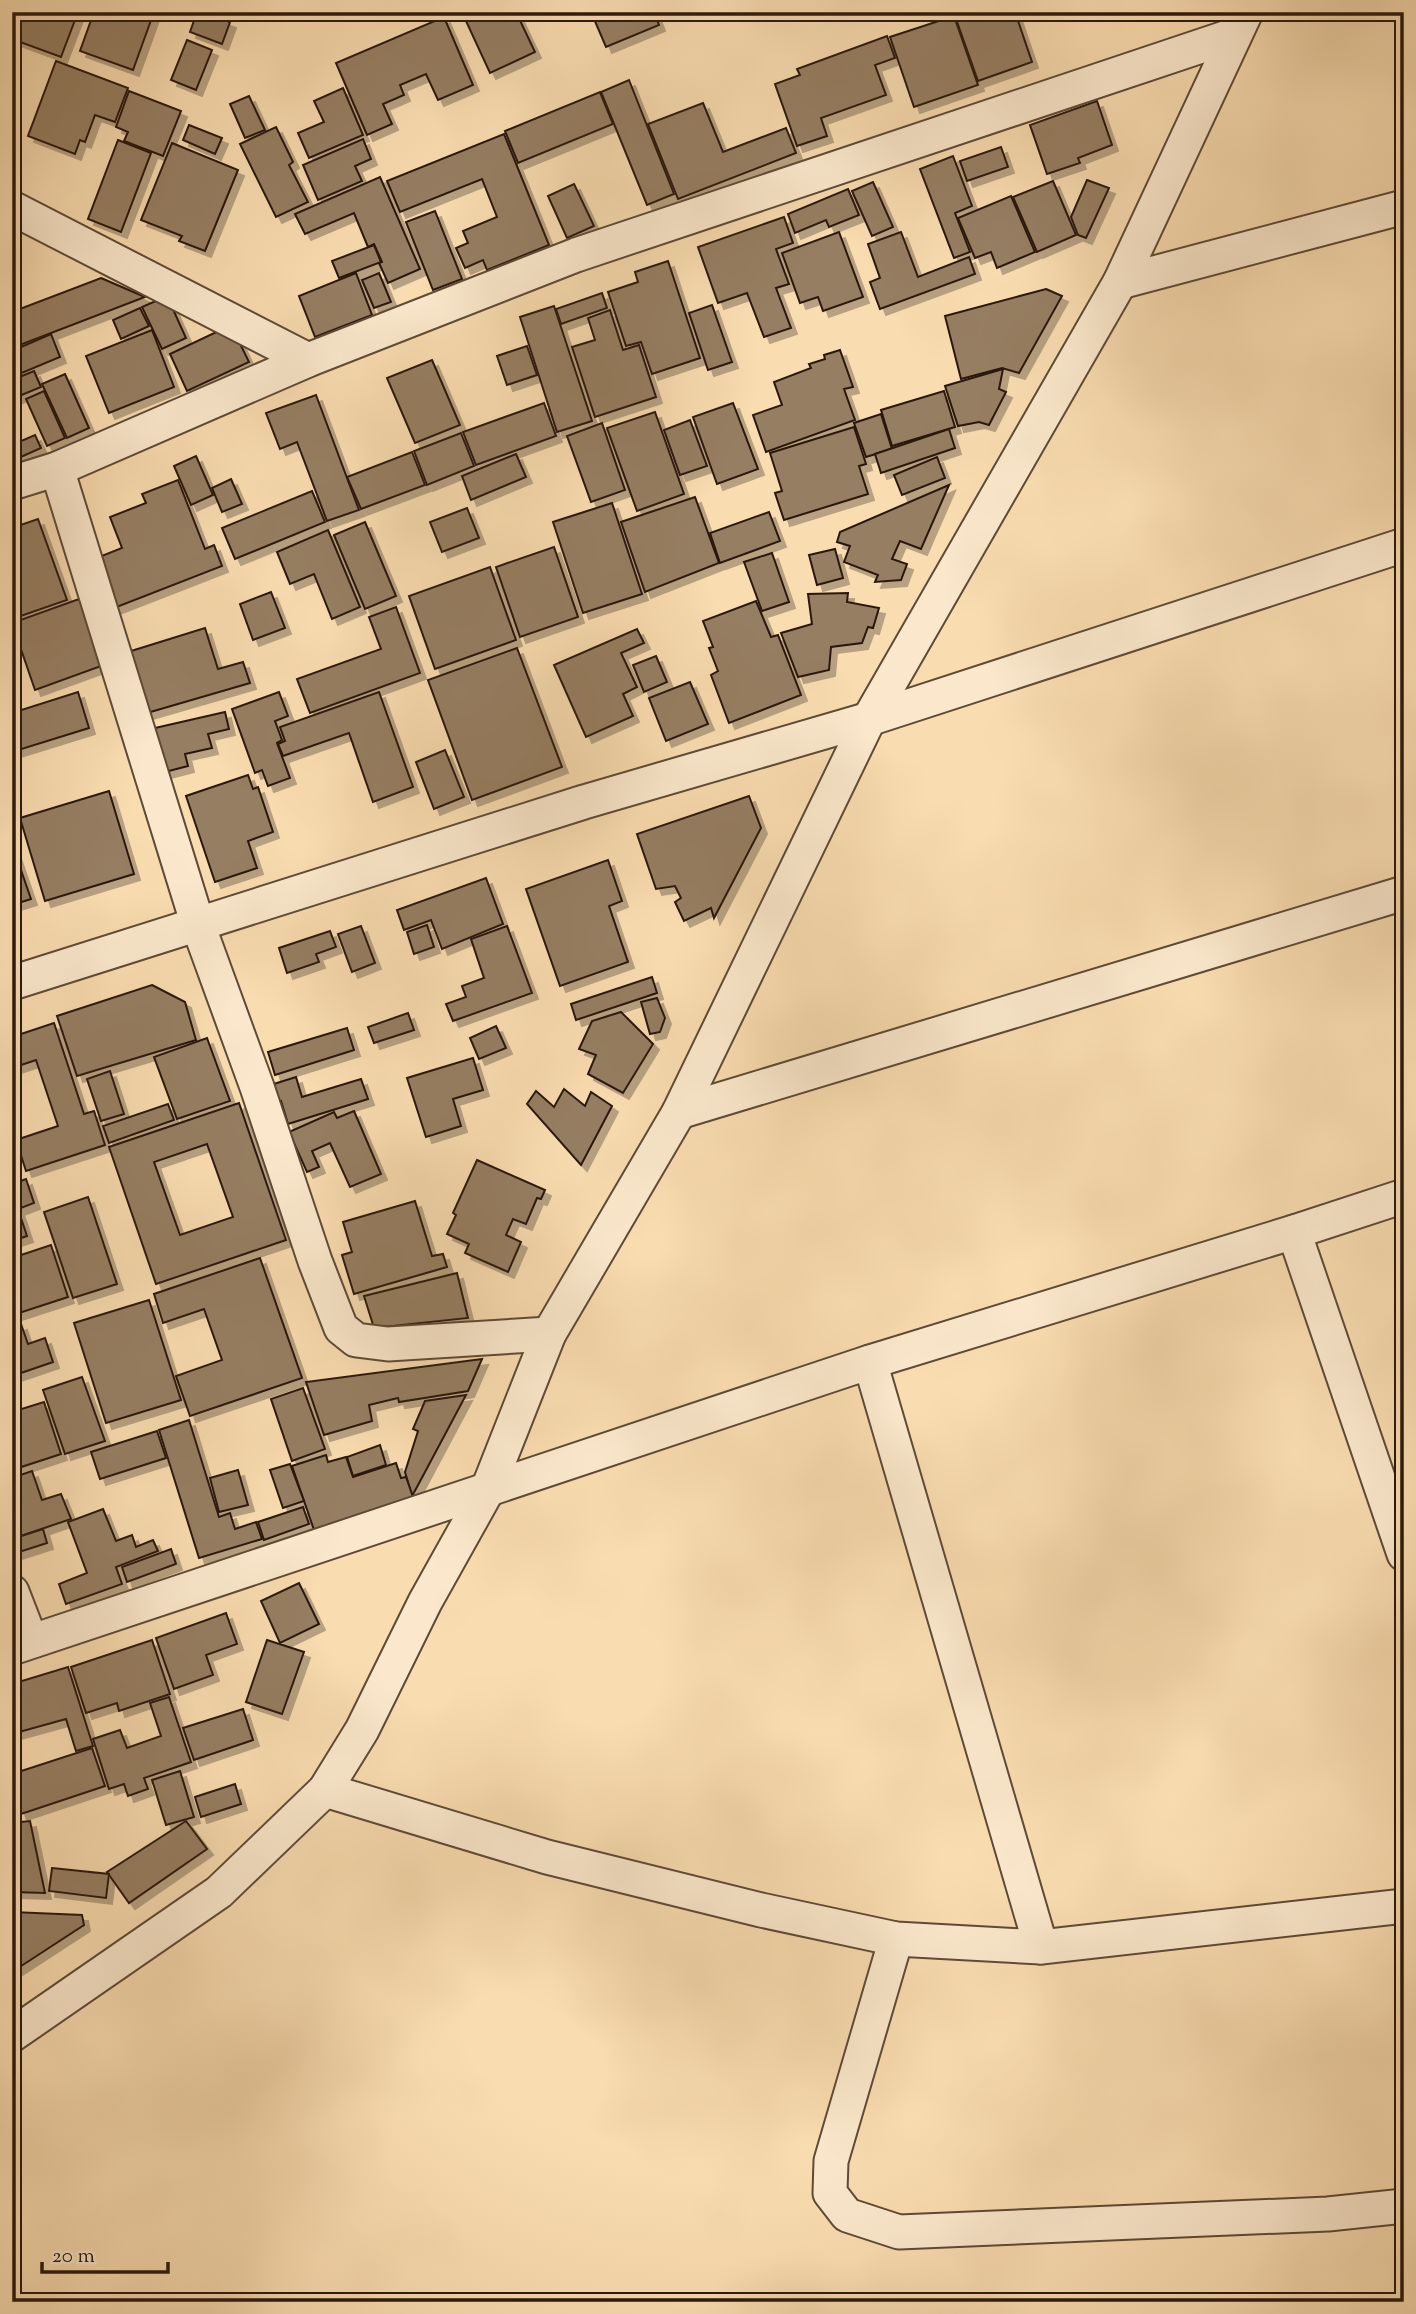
<svg xmlns="http://www.w3.org/2000/svg" width="1416" height="2314" font-family="'Sorts Mill Goudy',serif">
<style>
.building{fill:#967e62;stroke:#2b190e;stroke-width:2;fill-rule:evenodd;filter:url(#shadow)}
.lines{fill:none;stroke-linecap:round;stroke-linejoin:round}
.minor-casing{stroke:#5e4a36;stroke-width:37}
.minor{stroke:#fbe8cc;stroke-width:33}
</style>
<defs>
<filter id="shadow"><feDropShadow dx="6" dy="6" stdDeviation="0" flood-color="#0004"/></filter>
</defs>
<rect width="100%" height="100%" fill="#f9dcb0"/>
<filter id="stains"><feTurbulence type="fractalNoise" baseFrequency=".00286" numOctaves="4"/><feColorMatrix values="0 0 0 0 .2 0 0 0 0 .09 0 0 0 0 .02 0 0 0 .5 -.17"/></filter>
<radialGradient id="worn" r=".72"><stop offset=".6" stop-color="#630" stop-opacity="0"/><stop offset="1" stop-color="#630" stop-opacity=".3"/></radialGradient>
<g class="building">
<path d="M12,12H78L61,57L12,39Z"/>
<path d="M94,12H154L133,70L80,51Z"/>
<path d="M197,12H205L230,22L222,44L190,32Z"/>
<path d="M486,12H516L535,52L490,73L466,21Z"/>
<path d="M591,12H654L659,25L606,47Z"/>
<path d="M975,12H1015L1032,62L978,81L956,19Z"/>
<path d="M954,16L978,85L914,107L890,37Z"/>
<path d="M444,17L473,85L438,100L426,74L400,85L404,95L383,104L392,124L367,135L336,63Z"/>
<path d="M887,36L895,58L875,65L886,95L821,118L827,136L797,146L775,84L800,75L797,69Z"/>
<path d="M187,40L212,50L196,90L171,80Z"/>
<path d="M56,61L128,88L115,122L95,115L85,142L80,140L75,154L28,136Z"/>
<path d="M629,80L674,194L647,205L601,92Z"/>
<path d="M343,88L363,135L309,158L298,133L324,122L314,101Z"/>
<path d="M129,91L181,111L163,156L124,141L128,132L116,127Z"/>
<path d="M600,92L613,124L518,163L505,131Z"/>
<path d="M249,96L265,130L245,138L230,104Z"/>
<path d="M1097,101L1112,145L1078,158L1080,163L1047,174L1030,125Z"/>
<path d="M703,103L723,152L786,128L796,153L678,199L648,124Z"/>
<path d="M189,125L222,138L215,154L183,140Z"/>
<path d="M276,127L293,162L289,165L308,202L276,217L240,144Z"/>
<path d="M504,134L549,245L487,270L483,260L465,268L456,248L468,243L463,231L497,217L482,179L400,212L387,181Z"/>
<path d="M363,139L371,159L355,166L362,181L318,200L303,165Z"/>
<path d="M118,140L151,153L121,232L88,219Z"/>
<path d="M172,143L238,170L205,251L179,241L182,236L141,220Z"/>
<path d="M1001,147L1008,167L967,181L960,161Z"/>
<path d="M953,156L972,206L955,213L970,252L954,258L920,169Z"/>
<path d="M380,177L420,269L388,283L379,263L382,262L374,244L368,247L354,213L305,234L295,214Z"/>
<path d="M1087,180L1109,188L1086,238L1078,235L1071,217Z"/>
<path d="M1053,181L1076,235L1037,252L1013,197Z"/>
<path d="M873,182L893,227L872,236L852,191Z"/>
<path d="M574,184L594,226L567,238L548,196Z"/>
<path d="M848,189L859,215L829,227L826,220L795,233L788,214Z"/>
<path d="M1011,196L1035,252L997,268L991,252L975,258L958,218Z"/>
<path d="M435,211L462,279L433,290L406,222Z"/>
<path d="M784,217L793,243L776,249L789,284L776,288L791,328L764,337L747,293L718,303L698,247Z"/>
<path d="M839,232L863,297L823,311L818,297L800,303L782,253Z"/>
<path d="M901,232L918,277L969,257L975,274L880,309L870,282L880,278L868,244Z"/>
<path d="M374,245L381,262L339,278L332,261Z"/>
<path d="M668,261L700,358L652,374L641,342L626,346L608,292L638,282L635,272Z"/>
<path d="M356,273L372,315L315,337L299,296Z"/>
<path d="M379,273L391,302L374,308L362,280Z"/>
<path d="M101,278L145,297L12,348V312Z"/>
<path d="M1046,289L1062,296L1019,373L1002,368L961,379L945,316Z"/>
<path d="M602,293L607,308L561,324L556,309Z"/>
<path d="M167,296L186,338L162,349L142,307Z"/>
<path d="M712,305L732,362L708,370L689,313Z"/>
<path d="M554,306L592,421L557,432L520,317Z"/>
<path d="M140,308L149,326L121,339L113,320Z"/>
<path d="M610,310L623,350L639,345L656,397L595,417L572,347L595,340L588,318Z"/>
<path d="M231,325L249,362L187,391L170,354Z"/>
<path d="M152,330L174,387L109,413L86,356Z"/>
<path d="M51,334L60,357L12,377V351Z"/>
<path d="M527,346L537,375L507,385L497,356Z"/>
<path d="M840,350L853,387L844,389L855,420L766,452L753,415L782,405L774,382L811,368L809,364L825,359L824,355Z"/>
<path d="M432,360L460,425L415,443L387,378Z"/>
<path d="M1003,369L999,389L1006,392L989,425L979,422L958,426L945,386Z"/>
<path d="M34,371L41,387L12,399V380Z"/>
<path d="M65,374L89,428L67,438L42,384Z"/>
<path d="M44,391L65,438L47,446L26,399Z"/>
<path d="M944,391L955,427L892,446L881,410Z"/>
<path d="M316,395L359,510L327,521L297,442L280,449L266,413Z"/>
<path d="M544,403L556,436L476,465L463,432Z"/>
<path d="M733,403L758,469L717,484L693,417Z"/>
<path d="M655,412L684,494L637,511L607,428Z"/>
<path d="M881,414L892,449L866,457L854,423Z"/>
<path d="M690,420L707,466L680,475L664,430Z"/>
<path d="M602,423L625,490L591,502L567,436Z"/>
<path d="M854,427L866,464L859,466L868,494L784,520L775,493L782,491L770,453Z"/>
<path d="M949,429L955,448L881,473L875,454Z"/>
<path d="M461,433L474,466L427,485L414,451Z"/>
<path d="M35,435L41,448L12,461V445Z"/>
<path d="M412,452L425,485L361,509L347,477Z"/>
<path d="M516,454L526,477L471,500L462,476Z"/>
<path d="M196,456L213,495L191,505L174,466Z"/>
<path d="M937,457L945,478L902,495L894,475Z"/>
<path d="M231,479L242,504L222,512L212,488Z"/>
<path d="M178,480L205,549L214,545L222,566L109,610L89,561L122,548L110,517L146,503L142,494Z"/>
<path d="M949,485L921,549L900,541L892,559L907,564L901,580L875,582L878,575L844,562L850,546L837,542L840,532Z"/>
<path d="M312,491L325,522L235,559L222,528Z"/>
<path d="M695,497L719,563L645,592L621,522Z"/>
<path d="M612,503L642,594L583,613L553,522Z"/>
<path d="M467,508L479,538L442,552L430,522Z"/>
<path d="M769,512L780,541L720,563L710,533Z"/>
<path d="M38,519L67,600L12,619V528Z"/>
<path d="M365,522L396,596L365,609L334,535Z"/>
<path d="M328,530L360,607L332,619L314,574L290,584L277,552Z"/>
<path d="M554,547L578,617L520,637L496,567Z"/>
<path d="M835,549L843,578L817,585L809,555Z"/>
<path d="M772,553L789,602L762,611L744,562Z"/>
<path d="M490,567L516,640L435,669L409,596Z"/>
<path d="M271,592L285,628L253,640L240,604Z"/>
<path d="M848,593L847,602L879,608L873,628L868,627L862,643L831,647L829,670L798,677L781,633L812,624L808,594Z"/>
<path d="M79,599L104,665L35,690L12,623Z"/>
<path d="M756,601L771,637L778,635L801,695L729,723L711,675L718,671L709,648L713,647L703,621Z"/>
<path d="M396,607L420,673L310,713L297,679L381,649L369,617Z"/>
<path d="M205,628L218,669L243,662L250,683L147,713L128,652Z"/>
<path d="M637,629L644,643L621,653L637,687L623,694L633,716L586,737L554,665Z"/>
<path d="M517,648L562,767L472,800L428,680Z"/>
<path d="M656,656L667,682L644,692L633,665Z"/>
<path d="M690,682L708,724L666,741L649,698Z"/>
<path d="M78,692L89,728L12,752V713Z"/>
<path d="M279,692L288,716L275,721L282,740L277,743L290,778L268,786L262,770L255,773L232,709Z"/>
<path d="M379,692L413,787L373,802L349,733L283,756L278,744L285,741L280,727Z"/>
<path d="M225,712L229,729L208,734L212,748L185,754L188,766L165,772L155,728Z"/>
<path d="M445,750L464,797L434,809L416,762Z"/>
<path d="M248,775L253,789L258,787L273,832L248,841L257,868L215,882L186,796Z"/>
<path d="M109,791L134,874L45,901L20,818Z"/>
<path d="M749,796L761,828L714,918L711,908L684,921L675,902L681,898L675,886L656,889L637,834Z"/>
<path d="M12,844L31,899L12,905Z"/>
<path d="M608,860L622,901L609,906L628,962L560,986L526,889Z"/>
<path d="M486,878L503,924L442,949L431,920L404,930L397,910Z"/>
<path d="M427,925L434,947L414,954L407,932Z"/>
<path d="M361,926L375,963L352,972L338,934Z"/>
<path d="M507,926L532,993L453,1021L446,1004L466,997L462,986L484,978L471,939Z"/>
<path d="M330,931L336,947L316,954L319,962L287,973L279,948Z"/>
<path d="M652,977L657,993L576,1020L571,1004Z"/>
<path d="M152,985L185,1002L196,1040L77,1076L57,1016Z"/>
<path d="M657,998L665,1018L660,1032L650,1034L641,1002Z"/>
<path d="M621,1012L653,1044L623,1093L588,1074L596,1055L579,1049L592,1021Z"/>
<path d="M408,1013L414,1030L374,1043L368,1027Z"/>
<path d="M54,1023L84,1114L94,1111L105,1145L26,1171L16,1140L58,1126L36,1060L12,1068V1037Z"/>
<path d="M496,1026L506,1048L479,1059L470,1038Z"/>
<path d="M347,1028L354,1050L275,1075L268,1052Z"/>
<path d="M207,1038L230,1101L177,1119L154,1057Z"/>
<path d="M473,1058L483,1090L453,1099L461,1126L426,1137L407,1078Z"/>
<path d="M110,1071L124,1114L101,1121L87,1079Z"/>
<path d="M296,1077L302,1097L361,1079L368,1099L288,1124L281,1101L266,1105L261,1088Z"/>
<path d="M564,1089L585,1106L591,1092L612,1106L581,1165L527,1104L536,1091L554,1107Z"/>
<path d="M239,1103L286,1240L156,1284L109,1147ZM207,1144L233,1217L180,1235L154,1162Z"/>
<path d="M168,1104L174,1120L109,1143L103,1126Z"/>
<path d="M354,1111L381,1174L350,1187L330,1143L312,1151L319,1167L307,1172L289,1132L334,1112L337,1118Z"/>
<path d="M477,1160L545,1190L541,1199L537,1198L526,1224L513,1219L506,1235L521,1242L508,1272L465,1253L469,1244L447,1234L456,1215L453,1213Z"/>
<path d="M26,1179L34,1203L18,1209L27,1236L12,1241V1184Z"/>
<path d="M88,1197L117,1284L73,1298L44,1212Z"/>
<path d="M415,1201L432,1256L443,1254L447,1267L354,1294L342,1255L352,1252L343,1222Z"/>
<path d="M51,1245L68,1297L16,1314L12,1301V1258Z"/>
<path d="M260,1258L302,1378L190,1416L176,1376L222,1360L204,1309L163,1323L154,1294Z"/>
<path d="M457,1273L468,1318L374,1328L364,1296Z"/>
<path d="M149,1300L181,1400L106,1423L74,1323Z"/>
<path d="M21,1324L28,1344L45,1338L53,1362L12,1376V1327Z"/>
<path d="M482,1359L468,1391L399,1402L398,1398L369,1405L372,1421L324,1435L306,1382Z"/>
<path d="M82,1377L105,1441L65,1454L43,1390Z"/>
<path d="M303,1388L325,1449L292,1461L271,1399Z"/>
<path d="M466,1395L417,1487L412,1496L405,1472L418,1431L413,1429L425,1401Z"/>
<path d="M44,1402L61,1454L12,1470V1412Z"/>
<path d="M189,1420L219,1517L230,1513L235,1529L256,1522L262,1539L199,1558L159,1430Z"/>
<path d="M157,1431L166,1458L100,1479L91,1452Z"/>
<path d="M380,1445L386,1465L353,1476L347,1457Z"/>
<path d="M326,1455L328,1462L346,1457L353,1477L396,1463L401,1478L406,1477L413,1497L314,1530L292,1466Z"/>
<path d="M290,1464L304,1501L283,1508L270,1470Z"/>
<path d="M238,1470L248,1505L219,1512L210,1478Z"/>
<path d="M32,1471L42,1500L61,1494L71,1519L12,1539V1478Z"/>
<path d="M303,1507L309,1524L264,1540L258,1522Z"/>
<path d="M103,1509L116,1541L132,1535L136,1547L153,1540L158,1551L116,1567L122,1584L66,1604L59,1584L87,1573L68,1522Z"/>
<path d="M43,1529L47,1543L13,1554L12,1539Z"/>
<path d="M171,1549L176,1564L127,1582L122,1567Z"/>
<path d="M299,1583L319,1624L280,1643L261,1601Z"/>
<path d="M226,1613L237,1644L206,1655L213,1675L174,1689L156,1638Z"/>
<path d="M152,1640L170,1694L119,1711L117,1703L86,1713L71,1667Z"/>
<path d="M267,1640L304,1652L282,1714L246,1702Z"/>
<path d="M68,1667L93,1746L76,1751L66,1719L12,1734V1684Z"/>
<path d="M169,1697L191,1762L144,1778L148,1789L128,1796L124,1784L109,1789L93,1739L120,1730L127,1748L161,1736L150,1703Z"/>
<path d="M243,1709L253,1740L194,1760L183,1728Z"/>
<path d="M92,1748L105,1786L21,1814L12,1789V1774Z"/>
<path d="M180,1771L194,1817L166,1825L152,1780Z"/>
<path d="M235,1784L241,1804L201,1817L195,1797Z"/>
<path d="M30,1821L45,1893L12,1892V1823Z"/>
<path d="M186,1821L207,1849L129,1903L107,1872Z"/>
<path d="M52,1868L109,1874L106,1898L49,1891Z"/>
<path d="M12,1912L82,1915L84,1925L12,1972Z"/>
</g>
<g class="lines">
<g class="minor-casing">
<g id="minor">
<path d="M12,208L308,360"/>
<path d="M1120,282L1404,207"/>
<path d="M57,469L198,925L257,1087L315,1261L341,1328L356,1340L388,1344L549,1334"/>
<path d="M12,483L57,469L308,360L576,255L1234,35"/>
<path d="M12,983L584,802L869,719L1404,545"/>
<path d="M679,1112L1404,893"/>
<path d="M1294,1232L1404,1554"/>
<path d="M870,1362L1041,1947"/>
<path d="M12,1592L31,1641"/>
<path d="M12,1648L870,1362L1294,1232L1404,1196"/>
<path d="M325,1790L547,1857L761,1910L896,1939L1041,1947L1404,1906"/>
<path d="M896,1939L831,2161L830,2193L847,2215L899,2232L1328,2214L1404,2206"/>
<path d="M12,2035L219,1892L325,1790L362,1730L425,1602L487,1491L549,1334L679,1112L869,719L1120,282L1246,12"/>
</g>
</g>
<use href="#minor" class="minor"/>
</g>
<rect width="1416" height="2314" fill="none" stroke="#f9dcb0" stroke-width="42"/>
<rect x="14" y="14" width="1388" height="2286" fill="none" stroke="#2b190e" stroke-width="3.5"/>
<rect x="21" y="21" width="1374" height="2272" fill="none" stroke="#2b190e" stroke-width="2"/>
<path d="M42 2262v10h126v-10" fill="none" stroke="#2b190e" stroke-width="3.5"/>
<text x="52" y="2262" font-size="21" fill="#2b190e" stroke="#fbe8cc" stroke-width="5" paint-order="stroke">20 m</text>
<rect width="100%" height="100%" filter="url(#stains)"/>
<rect width="100%" height="100%" fill="url(#worn)"/>
</svg>
